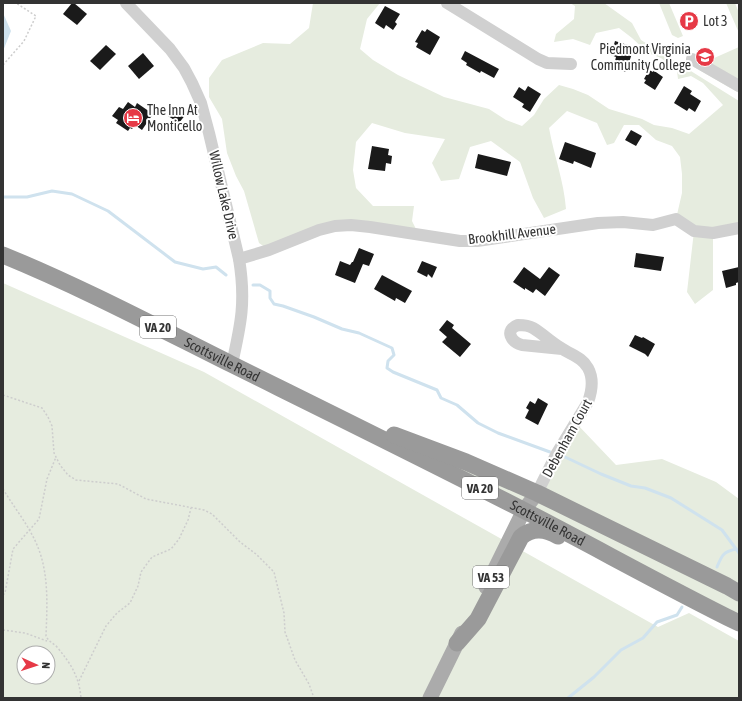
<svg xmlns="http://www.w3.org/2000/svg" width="742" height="701" font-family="'Asap Condensed',sans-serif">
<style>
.green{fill:#e6ecdf;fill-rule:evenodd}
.water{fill:#cfe2ee}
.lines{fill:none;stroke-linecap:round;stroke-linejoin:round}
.stream{stroke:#cfe2ee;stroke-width:3}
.building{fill:#1a1a1a}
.path{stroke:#cdcdcd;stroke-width:1.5;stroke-dasharray:2 2;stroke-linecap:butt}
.minor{stroke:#d0d0d0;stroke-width:12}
.major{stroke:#ababab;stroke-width:15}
.highway{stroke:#9a9a9a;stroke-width:17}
.labels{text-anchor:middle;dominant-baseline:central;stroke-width:4;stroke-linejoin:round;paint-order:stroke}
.shield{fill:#fff;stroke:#707070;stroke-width:1}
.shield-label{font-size:13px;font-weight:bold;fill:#333}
.poi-label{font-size:14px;fill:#333;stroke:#fff;text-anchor:start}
.street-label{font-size:14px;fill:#333;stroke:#fff}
</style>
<rect width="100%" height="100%" fill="#fff"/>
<g class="green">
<path d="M313,3H380L367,19L360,49L373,60L398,75L444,97L489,109L506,120L522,126L534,115L544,99L559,85L573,89L588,95L609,109L642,119L654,125L672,128L689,134L723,105L703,83L691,76L678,79L677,71L661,58L648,53L632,38L619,28L596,33L590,45L573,39L554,42L556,34L574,19L575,6L570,3H604L632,23L641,40L739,101V228L713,233V290L695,304L687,292L694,231L676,219L682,193V174L680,157L672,146L656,140L639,125H624L614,143L607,145L597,123L567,111L549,128C554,156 564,181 566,209L544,218L533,198L520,162L491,141L470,147L459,179L441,181L432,163L445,139L405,133L372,123L356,142L353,170L356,188L373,206H414L412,221L419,235L351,225L269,250L259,243L244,191L236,176L227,153L222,119L209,97V78L222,60L263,43L290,44L309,28Z"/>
<path d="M659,3H669L683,36L678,38L672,35Z"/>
<path d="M726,3H735L739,13V33Z"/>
<path d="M739,47V93L694,67Z"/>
<path d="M3,283L204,372L658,627L689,613L739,641V698H3ZM24,653H48V677H24Z"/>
<path d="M576,423L616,465L662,459L716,482L739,499V623L377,428L537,493Z"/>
</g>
<path class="water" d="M3,13L11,31L3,51Z"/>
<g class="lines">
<g class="stream">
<path d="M3,197H27L52,191L72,194L108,211L175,262L203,269L216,267L226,275"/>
<path d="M253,285H260L270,291V298L274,304L283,306L314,317L342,329L359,333L392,348L394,355L388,361L387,368L393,372L437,390L441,398L457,405L478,423L498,433L550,452"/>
<path d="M565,457L601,474L631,486L645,488L671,498L722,530L739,553"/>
<path d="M717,567C722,555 723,552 736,549"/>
<path d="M568,698L594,677L621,650L643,638L657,622L677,615L682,607"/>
</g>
</g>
<g class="building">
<path d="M72,3H74L87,14L77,25L63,14Z"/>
<path d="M385,6L400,14L395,22L397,24L393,30L386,25L384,29L375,23Z"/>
<path d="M427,29L440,37L430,55L416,47L418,43L415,42L422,30L425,32Z"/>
<path d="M615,41L634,47L626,72L616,69L618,61H615L616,57L611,55Z"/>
<path d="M106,45L116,54L100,70L90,61Z"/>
<path d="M465,51L499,69L494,78L481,71L480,73L466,65L467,63L461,59Z"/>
<path d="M143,53L154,66L139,79L128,66Z"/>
<path d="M649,70L653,72V70L663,77L655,90L644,83L646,80L644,79Z"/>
<path d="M528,86L541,94L530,112L522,107L524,104L513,97L519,87L525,91Z"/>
<path d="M684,86L692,91L690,94L701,101L695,112L689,108L687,111L674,103Z"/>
<path d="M128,102L135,107L137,103L153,114L142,130L135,125L132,129L130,128L128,131L116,123L118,120L112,116L119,107L123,109Z"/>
<path d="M175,106L186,114L179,123L168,116Z"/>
<path d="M631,130L642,136L636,146L625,140Z"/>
<path d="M565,142L596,153L591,168L574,161L573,164L559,159Z"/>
<path d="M372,146L389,149L388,155L392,156L391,164L386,163L385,171L368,169Z"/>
<path d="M478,154L511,162L507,176L475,168Z"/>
<path d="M359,248L374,254L369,266L363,264L355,283L335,275L340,261L350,265L352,262H353Z"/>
<path d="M636,253L664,257L661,271L634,267Z"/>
<path d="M422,261L437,267L432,278L428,274L427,277L417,272Z"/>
<path d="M524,267L540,279L549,267L560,275L545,296L536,289L533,293L525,288V290L513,282Z"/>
<path d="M739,267V282L736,283V285L726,288L722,271Z"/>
<path d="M382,275L412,291L405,303L396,298L395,301L374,289Z"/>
<path d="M447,320L454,325L452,328L471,344L460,357L442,342L447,337L439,330Z"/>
<path d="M635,335L642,338L643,337L655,344L648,357L645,354L629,346Z"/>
<path d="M538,398L548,404L538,425L525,418L529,410L526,408L530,401L535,404Z"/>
</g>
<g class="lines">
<g class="path">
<path d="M3,65L24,41L36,16L16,3"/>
<path d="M3,395L42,408L48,417L52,426L54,453L60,465L68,475L76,480L118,484L146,499L204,510L212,514L240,542L256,554L274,572L284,613L285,632L295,660L309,684L314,698"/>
<path d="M3,489C15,509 31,528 39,550C49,577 47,608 46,636C48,641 53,643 57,647C71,664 79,676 81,698"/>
<path d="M3,595L5,593L13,549L39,519L47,479L56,457"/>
<path d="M3,630L25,633L47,641"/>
<path d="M79,681L106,626L117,613L130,603L138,586L141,572L152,557L171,549L179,539L188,520L191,508"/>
</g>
<g class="minor">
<path d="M126,3L170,49L184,68L192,83L201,103L209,133L239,259C246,301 241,324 232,364"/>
<path d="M447,3L538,59L547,63L571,64"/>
<path d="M692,59L739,86"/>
<path d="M239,259L269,250L319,230L335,226L351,225L370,227L460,241H477L598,223L623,222L653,225L676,219L694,231L713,233L739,228"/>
<path d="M537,493L557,453L588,402C592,391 594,379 588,368C582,357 571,355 561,348C551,342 543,334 533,328C528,325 523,325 518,325C504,330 511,342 522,345L562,349"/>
</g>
<g class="major">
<path d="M486,587L524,510L537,493"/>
<path d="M430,698L462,633"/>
</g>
<g class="highway">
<path id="s1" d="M3,255C81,287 155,326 231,364C328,412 426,460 523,510C595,547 666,587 739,623"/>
<path d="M394,435L466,462L537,493L727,586L739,593"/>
<path d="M457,643L478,619L521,537C533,527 545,529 558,536"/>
</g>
</g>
<defs>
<g id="parking-disc" transform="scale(1)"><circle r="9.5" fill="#e63946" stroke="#fff"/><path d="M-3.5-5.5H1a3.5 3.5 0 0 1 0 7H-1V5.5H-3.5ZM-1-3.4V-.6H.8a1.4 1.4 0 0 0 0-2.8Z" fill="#fff"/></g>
<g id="university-disc" transform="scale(1)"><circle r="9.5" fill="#e63946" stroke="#fff"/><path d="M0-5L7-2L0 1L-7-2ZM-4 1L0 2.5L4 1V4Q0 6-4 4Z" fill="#fff"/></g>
<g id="hotel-disc" transform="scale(1)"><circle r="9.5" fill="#e63946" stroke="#fff"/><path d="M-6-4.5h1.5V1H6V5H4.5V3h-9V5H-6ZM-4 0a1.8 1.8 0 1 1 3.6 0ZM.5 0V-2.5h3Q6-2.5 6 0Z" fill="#fff"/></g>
</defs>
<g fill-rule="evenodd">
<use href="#parking-disc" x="689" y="21"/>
<use href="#university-disc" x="705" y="57"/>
<use href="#hotel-disc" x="133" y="118"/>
</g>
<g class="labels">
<g class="shield">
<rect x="140" y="316" width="36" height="22" rx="3"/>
<rect x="462" y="477" width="36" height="22" rx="3"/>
<rect x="473" y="566" width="36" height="22" rx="3"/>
</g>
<g class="shield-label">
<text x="158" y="327">VA 20</text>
<text x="480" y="488">VA 20</text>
<text x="491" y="577">VA 53</text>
</g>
<g class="poi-label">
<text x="703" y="21">Lot 3</text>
<text x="691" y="49" text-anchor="end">Piedmont Virginia<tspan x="691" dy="16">Community College</tspan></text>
<text x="147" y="110">The Inn At<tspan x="147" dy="16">Monticello</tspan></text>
</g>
<g class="street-label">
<text transform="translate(224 195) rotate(77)">Willow Lake Drive</text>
<text transform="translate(512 234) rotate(-7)">Brookhill Avenue</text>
<text stroke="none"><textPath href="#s1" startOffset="243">Scottsville Road</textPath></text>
<text transform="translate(567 438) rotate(-61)">Debenham Court</text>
<text stroke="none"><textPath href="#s1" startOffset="607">Scottsville Road</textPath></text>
</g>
</g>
<rect width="742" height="701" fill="none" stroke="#333333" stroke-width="8"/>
<g transform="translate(36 665) rotate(93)"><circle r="19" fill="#ffffff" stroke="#adadad"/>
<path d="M0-3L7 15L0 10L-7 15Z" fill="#e63946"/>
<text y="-6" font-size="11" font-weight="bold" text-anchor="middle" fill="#333333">N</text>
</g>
</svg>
